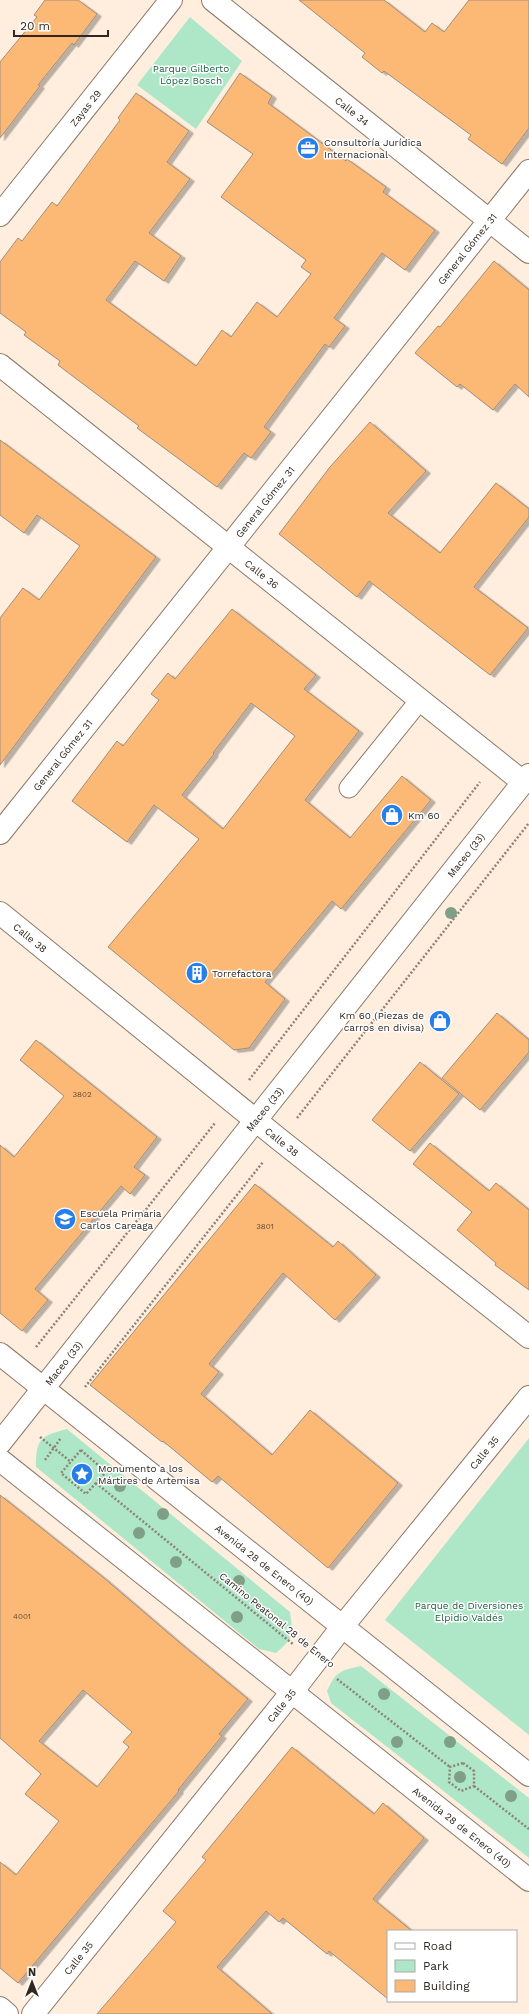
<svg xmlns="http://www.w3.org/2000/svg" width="529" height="2014" font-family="'Work Sans',sans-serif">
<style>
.green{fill:#aee7c7}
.building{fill:#fcb875;stroke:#a08d7b;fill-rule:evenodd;filter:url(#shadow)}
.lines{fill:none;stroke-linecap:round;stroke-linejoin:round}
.lane-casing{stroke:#8c7968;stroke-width:21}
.street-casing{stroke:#8c7968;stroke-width:24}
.secondary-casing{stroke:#8c7968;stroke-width:24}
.primary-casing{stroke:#8c7968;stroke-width:24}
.path{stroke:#8e8276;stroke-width:2.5;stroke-dasharray:2 2;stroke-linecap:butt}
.lane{stroke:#fff;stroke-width:19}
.street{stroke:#fff;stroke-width:22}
.secondary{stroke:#fff;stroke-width:22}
.primary{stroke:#fff;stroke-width:22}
.tree{fill:#7f9f86}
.labels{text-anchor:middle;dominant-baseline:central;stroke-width:3;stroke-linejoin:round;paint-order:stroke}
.number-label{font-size:8px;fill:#624b35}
.park-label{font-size:10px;fill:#175e3e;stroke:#fff}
.street-label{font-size:10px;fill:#2f2720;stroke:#fff}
.poi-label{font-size:10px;fill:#2f2720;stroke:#fff;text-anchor:start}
</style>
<defs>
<filter id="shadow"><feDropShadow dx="4.5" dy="2.5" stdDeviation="0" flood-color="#0004"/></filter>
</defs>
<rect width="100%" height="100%" fill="#ffeede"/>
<g class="green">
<path d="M190,17L242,61L196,129L137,85Z"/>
<path d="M67,1429L290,1612C293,1635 295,1637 276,1653L259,1649L36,1467C36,1439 40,1436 67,1429Z"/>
<path d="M529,1438V1735L385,1620Z"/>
<path d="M361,1666L529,1798V1858L331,1703L327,1691C335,1672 341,1670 361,1666Z"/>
</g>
<g class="building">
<path d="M45,0H78L97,14L74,45L72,43L38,85L40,86L0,138V62L37,17L34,15Z"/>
<path d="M299,0H384L425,32L432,23L444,32L469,0H529V128L502,164L468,139L471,135L384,71L382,73L362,57L365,53Z"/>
<path d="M240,73L272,96L268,103L346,161L347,159L386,187L383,192L435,230L405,270L382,253L334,318L345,326L329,347L325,344L264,427L271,432L251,458L244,453L217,487L137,428L139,426L58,365L60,361L24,335L26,332L0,313V262L18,238L22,241L52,202L57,206L120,120L118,118L136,93L189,131L167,162L190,179L149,233L181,256L164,281L135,261L106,300L196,366L222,330L231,337L257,302L277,317L311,274L301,267L306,260L221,197L253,154L207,122Z"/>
<path d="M494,261L529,290V397L515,384L493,410L460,384L457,387L415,353L438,326L440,327Z"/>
<path d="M370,422L426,471L388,513L440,553L496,483L529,509V517L474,587L528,628L490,675L369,581L357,597L279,534L330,467Z"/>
<path d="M0,440L156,557L0,765V618L23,588L39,600L80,546L37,515L24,533L0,515Z"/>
<path d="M232,609L316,675L304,689L359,731L305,800L350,838L402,776L431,800L341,909L332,901L265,982L285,999L249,1048L234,1050L108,947L199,839L154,805L127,842L72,801L117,741L123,746L159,700L151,694L168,673L175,679ZM251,703L295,736L223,829L182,795L214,754L213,753Z"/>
<path d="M497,1013L529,1040V1052L480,1110L442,1078Z"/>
<path d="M36,1040L157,1137L134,1167L145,1175L130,1194L121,1186L35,1289L48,1300L22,1331L0,1313V1145L14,1157L64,1096L20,1060Z"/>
<path d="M420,1062L459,1094L410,1151L372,1120Z"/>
<path d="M430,1143L489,1191L496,1183L529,1210V1290L495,1265L496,1263L457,1230L472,1212L413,1164Z"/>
<path d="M255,1184L333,1247L338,1241L376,1275L335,1320L283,1273L209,1364L219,1372L201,1394L272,1455L310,1410L398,1483L328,1568L218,1476L212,1482L163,1441L162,1442L90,1385Z"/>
<path d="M0,1495L104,1578L180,1643L248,1699L219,1734L222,1736L178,1790L179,1791L18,1983L0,1968V1862L16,1875L59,1821L25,1794L41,1774L0,1738ZM83,1690L132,1732L123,1742L129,1747L97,1787L39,1741Z"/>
<path d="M292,1747L374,1814L383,1803L424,1838L373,1899L412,1931H388V1999L329,1951L327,1954L283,1918L279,1922L266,1911L217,1967L272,2014H97L176,1922L163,1911L206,1860L202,1857Z"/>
</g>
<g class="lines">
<g class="lane-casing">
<path id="lane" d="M349,788L420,700"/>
</g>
<g class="street-casing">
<g id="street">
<path id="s1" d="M213,0L529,252"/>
<path id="s2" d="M0,365L523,782"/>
<path id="s3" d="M0,833L529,171"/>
<path id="s4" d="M0,913L280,1140L529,1337"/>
<path id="s5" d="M342,1627L529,1397"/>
<path d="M0,2008L7,2014"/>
</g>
</g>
<g class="secondary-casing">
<g id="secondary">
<path id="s6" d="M0,215L171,0"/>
<path id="s7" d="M0,1354L529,1775"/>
<path id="s8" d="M0,1460L529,1880"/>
<path id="s9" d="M33,2014L292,1692L342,1627"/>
</g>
</g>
<g class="primary-casing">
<g id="primary">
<path id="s10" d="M0,1443L529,775"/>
</g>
</g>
<g class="path">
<path d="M249,1080L480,782"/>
<path d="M297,1118L529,823"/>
<path d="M36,1347L215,1123"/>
<path d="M85,1387L263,1162"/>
<path d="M40,1437L71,1462"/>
<path d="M81,1450L106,1472L86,1494L61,1473Z"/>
<path d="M45,1460L61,1438"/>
<path d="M96,1483L294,1645"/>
<path d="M337,1679L450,1767"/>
<path d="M463,1763L474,1771V1786L461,1791L449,1782L450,1767Z"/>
<path d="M474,1786L529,1829"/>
</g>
<use href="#lane" class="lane"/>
<use href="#street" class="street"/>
<use href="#secondary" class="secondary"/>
<use href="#primary" class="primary"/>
</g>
<g class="tree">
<circle cx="451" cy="913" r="6"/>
<circle cx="120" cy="1486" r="6"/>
<circle cx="163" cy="1514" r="6"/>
<circle cx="139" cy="1533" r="6"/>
<circle cx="176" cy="1562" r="6"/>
<circle cx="239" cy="1581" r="6"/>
<circle cx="237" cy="1617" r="6"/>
<circle cx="384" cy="1694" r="6"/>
<circle cx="397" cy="1742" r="6"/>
<circle cx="450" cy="1742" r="6"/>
<circle cx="460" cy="1777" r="6"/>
<circle cx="511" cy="1796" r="6"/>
</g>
<defs>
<g id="office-disc" transform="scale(1.15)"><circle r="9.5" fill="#267ee8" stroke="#fff"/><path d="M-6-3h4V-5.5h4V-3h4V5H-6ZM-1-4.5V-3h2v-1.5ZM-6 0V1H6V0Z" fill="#fff"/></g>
<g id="shop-disc" transform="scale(1.15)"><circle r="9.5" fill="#267ee8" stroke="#fff"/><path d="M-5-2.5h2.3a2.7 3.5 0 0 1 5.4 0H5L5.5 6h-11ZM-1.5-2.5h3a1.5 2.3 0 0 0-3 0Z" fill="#fff"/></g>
<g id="building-disc" transform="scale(1.15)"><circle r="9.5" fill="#267ee8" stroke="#fff"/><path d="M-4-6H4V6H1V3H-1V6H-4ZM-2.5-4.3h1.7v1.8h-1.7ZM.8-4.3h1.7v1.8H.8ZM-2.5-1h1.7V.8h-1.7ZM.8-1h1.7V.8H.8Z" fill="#fff"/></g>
<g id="school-disc" transform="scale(1.15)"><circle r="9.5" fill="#267ee8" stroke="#fff"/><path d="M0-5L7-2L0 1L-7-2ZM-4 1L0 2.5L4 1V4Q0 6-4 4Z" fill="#fff"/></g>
<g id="sight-disc" transform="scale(1.15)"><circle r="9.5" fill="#267ee8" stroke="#fff"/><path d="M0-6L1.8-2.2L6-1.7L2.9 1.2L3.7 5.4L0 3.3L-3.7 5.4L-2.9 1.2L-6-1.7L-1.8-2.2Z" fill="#fff"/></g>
</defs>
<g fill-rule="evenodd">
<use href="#office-disc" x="308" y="148"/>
<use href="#shop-disc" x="392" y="815"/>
<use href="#building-disc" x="197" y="973"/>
<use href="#shop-disc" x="440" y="1021"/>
<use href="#school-disc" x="65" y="1219"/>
<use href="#sight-disc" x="82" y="1474"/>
</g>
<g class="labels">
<g class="number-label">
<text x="82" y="1094">3802</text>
<text x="265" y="1226">3801</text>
<text x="22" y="1616">4001</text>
</g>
<g class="park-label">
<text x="191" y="68">Parque Gilberto<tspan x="191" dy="12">López Bosch</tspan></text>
<text x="469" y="1605">Parque de Diversiones<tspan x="469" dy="12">Elpidio Valdés</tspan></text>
</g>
<g class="street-label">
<text stroke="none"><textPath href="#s6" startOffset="137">Zayas 29</textPath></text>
<text stroke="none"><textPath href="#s1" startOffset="178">Calle 34</textPath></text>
<text stroke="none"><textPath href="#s3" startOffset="748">General Gómez 31</textPath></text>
<text stroke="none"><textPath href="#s3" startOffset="424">General Gómez 31</textPath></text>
<text stroke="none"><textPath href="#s2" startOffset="335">Calle 36</textPath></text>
<text stroke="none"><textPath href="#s3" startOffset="100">General Gómez 31</textPath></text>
<text stroke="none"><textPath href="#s10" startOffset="750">Maceo (33)</textPath></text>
<text stroke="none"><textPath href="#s4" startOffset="39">Calle 38</textPath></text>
<text stroke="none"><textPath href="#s10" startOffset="426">Maceo (33)</textPath></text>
<text stroke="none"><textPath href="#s4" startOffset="363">Calle 38</textPath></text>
<text stroke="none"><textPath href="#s10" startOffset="102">Maceo (33)</textPath></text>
<text stroke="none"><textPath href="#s5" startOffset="225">Calle 35</textPath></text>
<text stroke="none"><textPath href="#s7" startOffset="338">Avenida 28 de Enero (40)</textPath></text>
<text transform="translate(277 1620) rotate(39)">Camino Peatonal 28 de Enero</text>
<text stroke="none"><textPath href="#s9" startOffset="396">Calle 35</textPath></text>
<text stroke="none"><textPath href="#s8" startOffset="590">Avenida 28 de Enero (40)</textPath></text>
<text stroke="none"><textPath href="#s9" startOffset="72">Calle 35</textPath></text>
</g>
<g class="poi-label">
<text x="324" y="142">Consultoría Jurídica<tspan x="324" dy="12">Internacional</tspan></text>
<text x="408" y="815">Km 60</text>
<text x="212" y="973">Torrefactora</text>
<text x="424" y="1015" text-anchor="end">Km 60 (Piezas de<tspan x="424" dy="12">carros en divisa)</tspan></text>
<text x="80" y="1213">Escuela Primaria<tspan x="80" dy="12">Carlos Careaga</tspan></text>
<text x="98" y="1468">Monumento a los<tspan x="98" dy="12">Mártires de Artemisa</tspan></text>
</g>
</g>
<rect x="387" y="1930" width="130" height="72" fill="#ffffff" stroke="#aca9a6"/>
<rect x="395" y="1943" width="20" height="6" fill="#ffffff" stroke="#aca9a6"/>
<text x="423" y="1950" font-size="12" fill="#2f2720">Road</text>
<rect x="395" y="1960" width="20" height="12" fill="#aee7c7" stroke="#aca9a6"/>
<text x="423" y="1970" font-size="12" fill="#2f2720">Park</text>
<rect x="395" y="1980" width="20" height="12" fill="#fcb875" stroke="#aca9a6"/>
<text x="423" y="1990" font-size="12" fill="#2f2720">Building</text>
<g transform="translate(32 1982)" stroke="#ffffff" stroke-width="3" paint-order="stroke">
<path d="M0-3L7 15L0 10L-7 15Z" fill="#2f2720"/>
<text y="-6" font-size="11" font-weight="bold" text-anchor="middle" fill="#2f2720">N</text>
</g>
<path d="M14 30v6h94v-6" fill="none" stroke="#2f2720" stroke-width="2"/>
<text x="20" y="30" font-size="12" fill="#2f2720" stroke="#ffffff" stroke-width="3" paint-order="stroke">20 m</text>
</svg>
